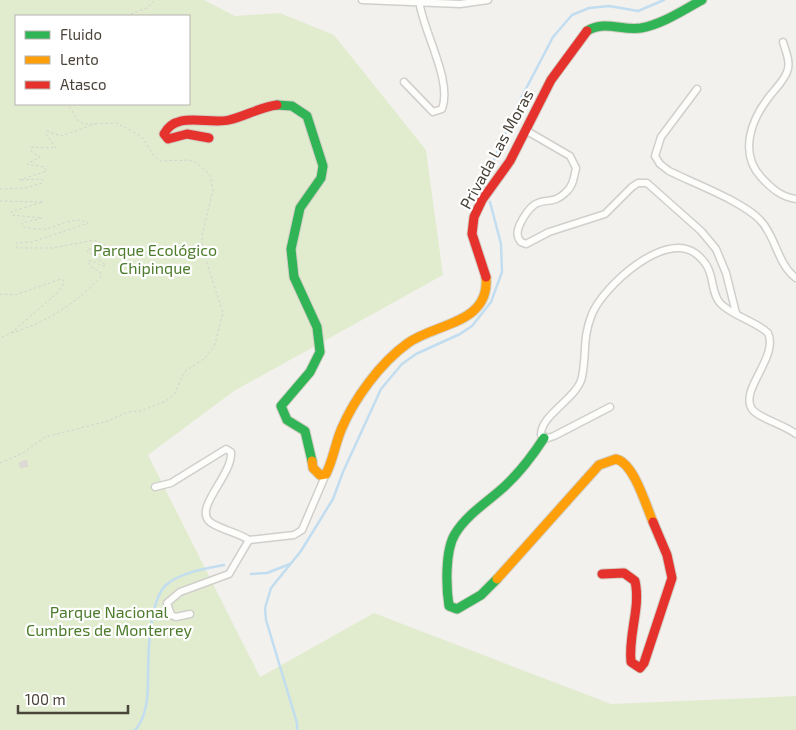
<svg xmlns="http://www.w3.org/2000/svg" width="796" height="730" font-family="'Exo 2',sans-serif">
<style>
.green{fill:#e1eccf;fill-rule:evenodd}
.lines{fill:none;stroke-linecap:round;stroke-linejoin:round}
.stream{stroke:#c1ddef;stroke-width:2.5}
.building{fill:#dddad6;stroke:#dcd8d4}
.street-casing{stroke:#d1cfcb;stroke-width:9}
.fast-casing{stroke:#d2cec5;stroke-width:11}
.slow-casing{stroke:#d2cec5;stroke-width:11}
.jam-casing{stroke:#d2cec5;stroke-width:11}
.path{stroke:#d3d1cc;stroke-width:1;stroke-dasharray:2.5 2.5;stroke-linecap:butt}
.street{stroke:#fdfdfc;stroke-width:6}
.fast{stroke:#30b455;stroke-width:9}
.slow{stroke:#ff9f0a;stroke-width:9}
.jam{stroke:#e5322d;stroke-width:9}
.labels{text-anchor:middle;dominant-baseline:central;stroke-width:4.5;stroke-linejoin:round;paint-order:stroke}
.street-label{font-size:16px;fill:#4a4339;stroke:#fff}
.park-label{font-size:16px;fill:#4d7c2c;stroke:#fff}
</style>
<rect width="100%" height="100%" fill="#f3f1ee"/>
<path class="green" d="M0,0H204L235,16L280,13L334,35L426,150L443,275L234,391L148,455L260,677L374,613L611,704L796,696V730H0ZM16,16H189V104H16Z"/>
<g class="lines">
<g class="stream">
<path d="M484,183L518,104L553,37L572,15L589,8L609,6L638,11L664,0"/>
<path d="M251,574L267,573L290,564"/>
<path d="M135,730C147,717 148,695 148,679C148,656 149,601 166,585C179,573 207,568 224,565"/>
<path d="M297,730V723L266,620L265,608L271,588L301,551L333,499L343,472L381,389L402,364L416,354L460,334L472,326L491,302L502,272L501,244L490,202"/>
</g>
</g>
<path class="building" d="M26,460L28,466L21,468L19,463Z"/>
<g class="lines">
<g class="street-casing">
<g id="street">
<path d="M362,0L460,4L488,0"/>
<path d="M783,42C786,52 791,63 787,72C783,82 775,89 769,97C751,120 739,153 761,177C771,188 781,197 796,199"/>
<path d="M404,82L433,112L442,109C453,80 422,30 419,0"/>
<path d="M697,89L661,137L655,156L660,164L669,171C693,183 742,201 760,220C776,236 777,264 796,278"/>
<path d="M527,131L570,156L576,168C574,177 573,187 565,193C548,210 538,188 520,224C517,231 516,236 521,242L526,244L549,232L605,214L632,187L638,183H647L701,231L716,249L726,273L736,313"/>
<path d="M610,407L554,436L548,438L541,435C540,415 578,398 582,377C587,352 582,339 592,314C604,286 664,231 695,253C718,270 708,289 720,303C732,316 754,320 768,333C779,357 739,390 752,409C758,418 785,425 796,434"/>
<path d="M155,487L171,483L226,449L231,452C233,475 193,508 210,522C221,530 237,532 249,540L229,574L180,592L167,603L171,615L176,617L190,614"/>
<path d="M249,540L294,535L302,530L326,474"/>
</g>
</g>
<g class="fast-casing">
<g id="fast">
<path d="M587,31C605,20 622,31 641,28C663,24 683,10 702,0"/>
<path d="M277,105L292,106L307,116L323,166L321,178L300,208L291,249L294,277L317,327L320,352L310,372L281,406L287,420L305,431L312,461"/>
<path d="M497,579L481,595L457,609L449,606C446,587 445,550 455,534C467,514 489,501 505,486C520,472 533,455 544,438"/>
</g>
</g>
<g class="slow-casing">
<g id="slow">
<path d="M312,461L313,468L320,475L326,474C333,460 335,445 341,430C354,399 380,363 408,343C436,323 490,324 486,277"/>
<path d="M497,579L599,465L616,459C634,463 646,506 653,522"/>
</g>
</g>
<g class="jam-casing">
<g id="jam">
<path d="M209,138L187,134L168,139L164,134C176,110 209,125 229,120C246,116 260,107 277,105"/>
<path d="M486,277L472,234L474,217L482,200L510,161L551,80L587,31"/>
<path d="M602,574L624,573L635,581C641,608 628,634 631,662L640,668L644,663L672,578L667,555L653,522"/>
</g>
</g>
<g class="path">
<path d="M126,16L147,8L155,0"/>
<path d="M0,189L25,188L42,183V179L19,180L47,171L44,167L27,164L40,157L31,151L32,147L56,148L46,134L47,131L61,136L98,123"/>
<path d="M0,201L43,202L11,212L12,215L42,218L22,223L23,227C29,228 41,230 46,229C57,226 78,215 88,223L32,242L16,243L17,248H53L94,240L107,246L114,253L112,256L101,250L88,249L87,251L106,265L102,266L93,261H88L91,267L101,273V277C76,303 46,323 11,333"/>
<path d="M0,294L15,295L61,279L64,281L62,287L56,294L11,333L0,338"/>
<path d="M0,463L23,453L45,437L108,421L127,412L141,411L166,401L175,393L184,372L205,358L214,347L223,313L202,248V235L213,190L210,175L197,163L189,160L160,161L154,156L142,137L117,123L86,124L78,121L68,104"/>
</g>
<use href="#street" class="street"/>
<use href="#fast" class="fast"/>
<use href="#slow" class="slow"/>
<use href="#jam" class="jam"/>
</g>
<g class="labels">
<g class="street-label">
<text transform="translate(496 149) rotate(-61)">Privada Las Moras</text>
</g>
<g class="park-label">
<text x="155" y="249">Parque Ecológico<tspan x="155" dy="18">Chipinque</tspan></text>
<text x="109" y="611">Parque Nacional<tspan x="109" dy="18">Cumbres de Monterrey</tspan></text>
</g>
</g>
<rect x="15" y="15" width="175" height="90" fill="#ffffff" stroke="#b7b4b0"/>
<rect x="25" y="31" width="25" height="8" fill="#30b455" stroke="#b7b4b0"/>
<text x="60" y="40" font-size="15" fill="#4a4339">Fluido</text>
<rect x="25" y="56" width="25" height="8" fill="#ff9f0a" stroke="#b7b4b0"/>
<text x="60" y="65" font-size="15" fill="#4a4339">Lento</text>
<rect x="25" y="81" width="25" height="8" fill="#e5322d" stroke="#b7b4b0"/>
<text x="60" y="90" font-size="15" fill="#4a4339">Atasco</text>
<path d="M18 705v8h110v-8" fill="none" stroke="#4a4339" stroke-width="2.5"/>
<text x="25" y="705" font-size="15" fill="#4a4339" stroke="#ffffff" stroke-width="4" paint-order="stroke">100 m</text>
</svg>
